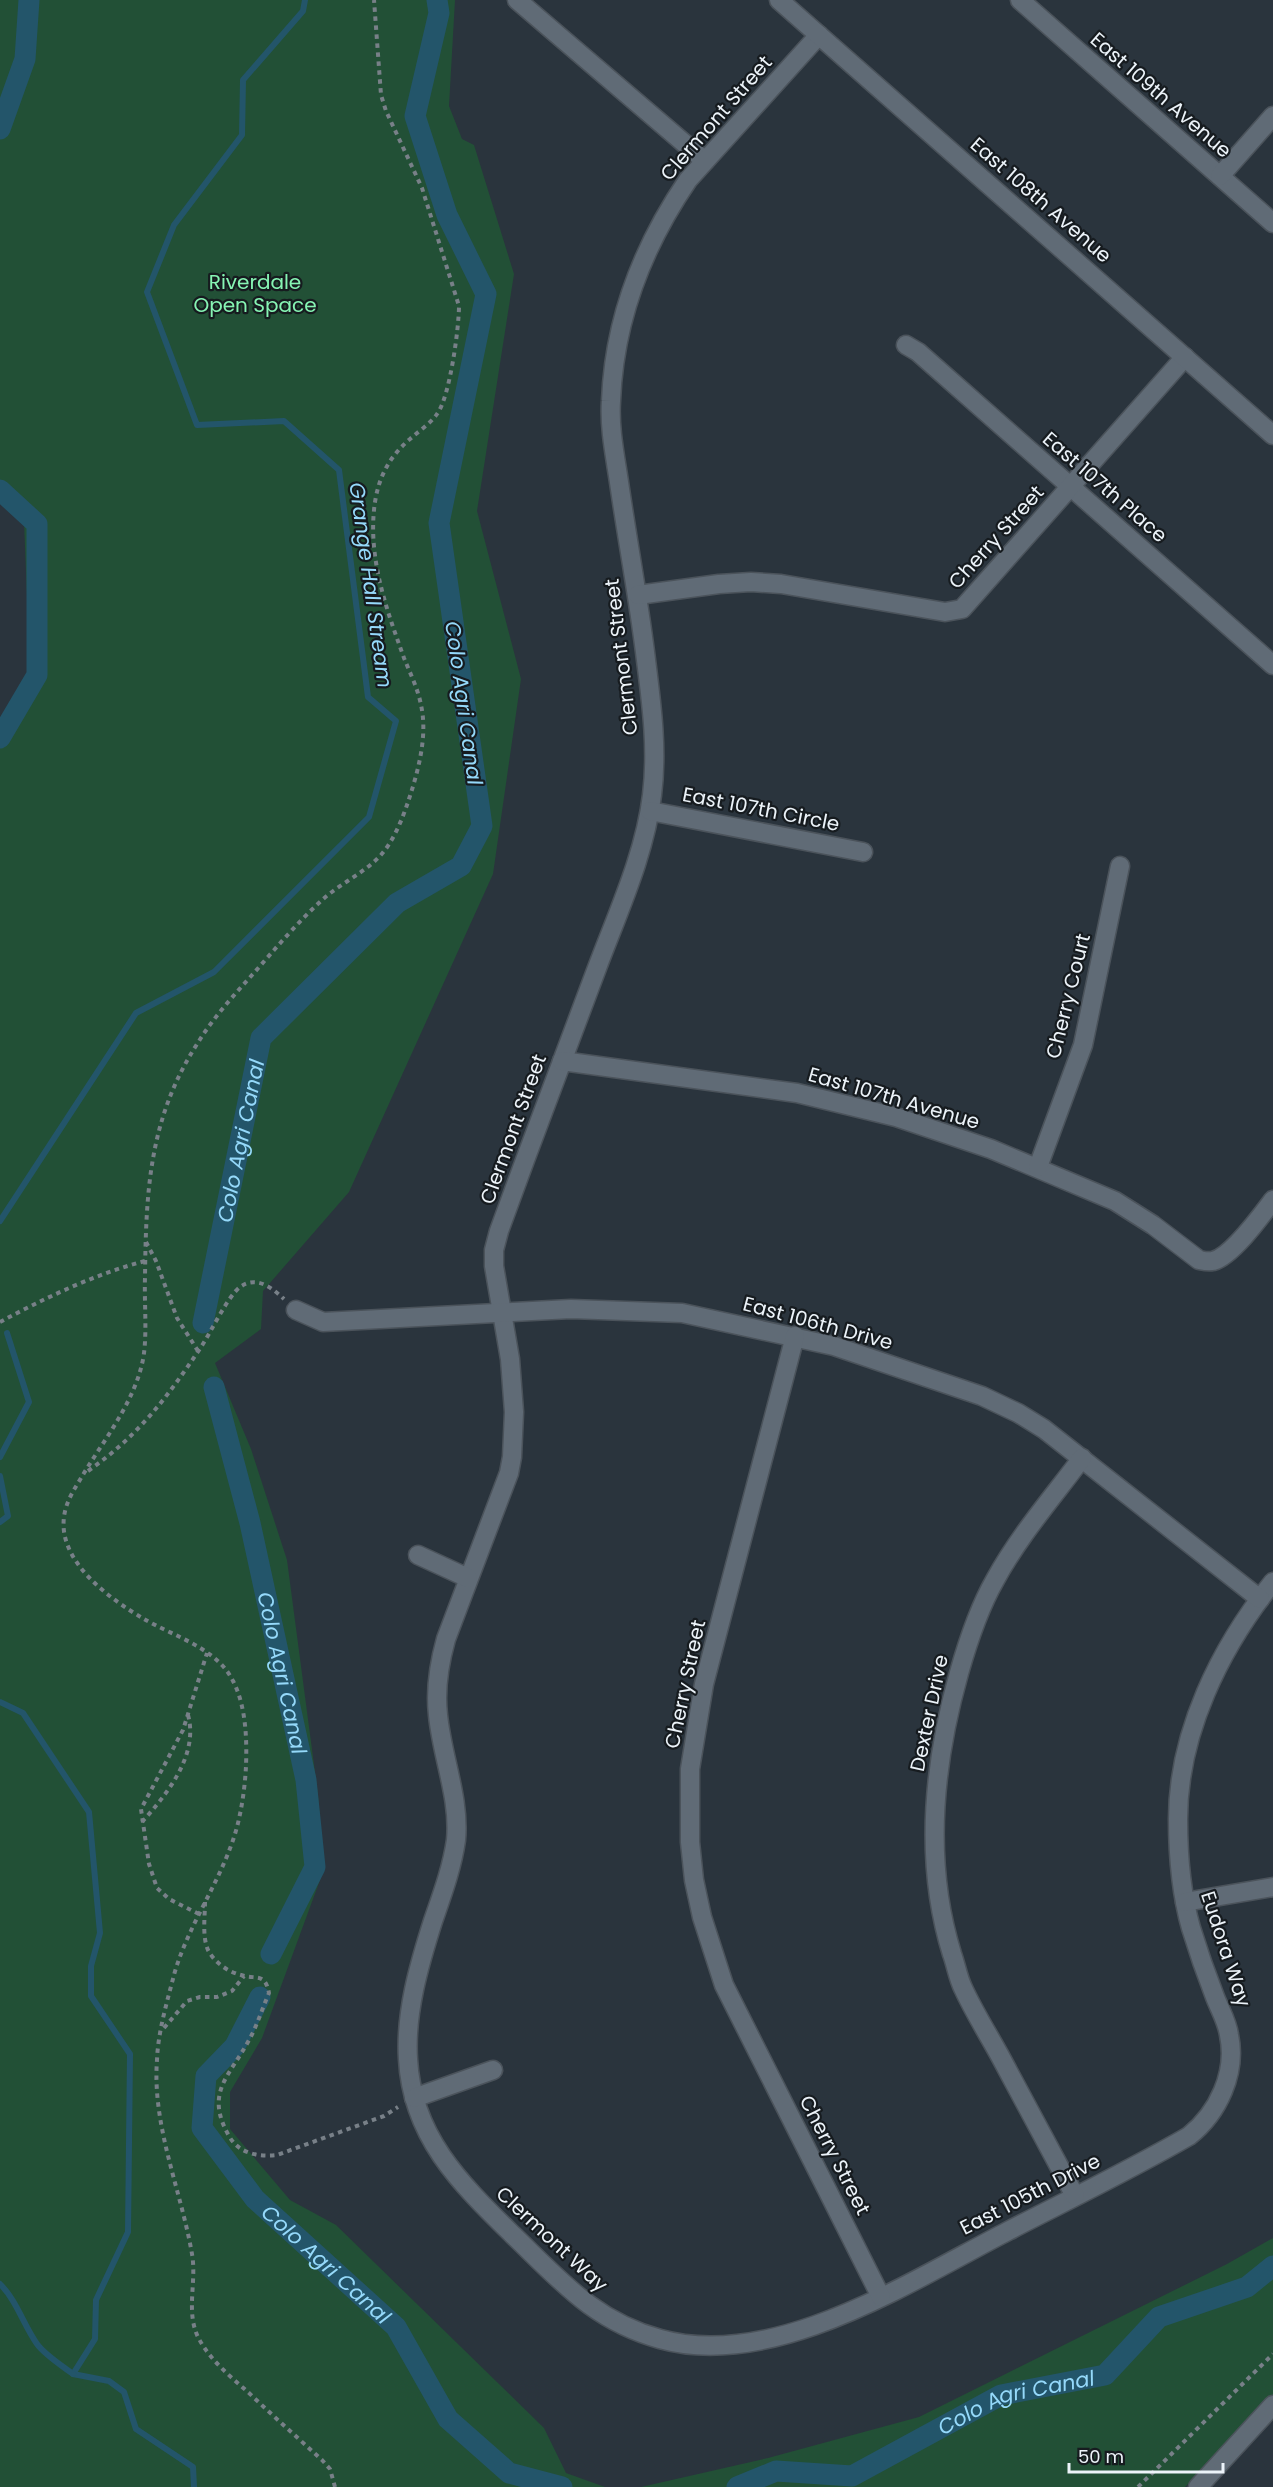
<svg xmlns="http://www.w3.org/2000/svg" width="1273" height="2487" font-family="Poppins,sans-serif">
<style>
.green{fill:#225036}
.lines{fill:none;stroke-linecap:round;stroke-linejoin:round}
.stream{stroke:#23556a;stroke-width:6}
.canal{stroke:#23556a;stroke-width:21}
.minor-casing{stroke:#4b535b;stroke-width:21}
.tertiary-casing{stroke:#4b535b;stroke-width:21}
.path{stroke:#788088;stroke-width:4;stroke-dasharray:4.5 4.5;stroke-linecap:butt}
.minor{stroke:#606b76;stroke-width:18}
.tertiary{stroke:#606b76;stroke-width:18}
.labels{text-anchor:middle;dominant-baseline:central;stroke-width:4.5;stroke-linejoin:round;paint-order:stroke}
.street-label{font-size:20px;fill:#ecf3f9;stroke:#161b1f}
.park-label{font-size:20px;fill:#86f4b3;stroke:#161b1f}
.water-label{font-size:21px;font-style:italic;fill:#95d9fa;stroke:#161b1f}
</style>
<rect width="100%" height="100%" fill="#2a343d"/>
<g class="green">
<path d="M0,0H455L449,106L462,139L474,145L514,274L477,511L521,679L493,874L349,1192L263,1291L261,1329L215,1363L251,1449L287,1560L318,1795L324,1869L262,2038L230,2092V2129L290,2200L336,2225L544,2428L566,2473L605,2487H0V727L30,671L24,522L0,501Z"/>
<path d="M1273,2238V2398L1185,2487H641L768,2458L919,2417L1227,2264Z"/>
</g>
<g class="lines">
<g class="stream">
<path d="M0,1221L136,1013L214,972L369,817L396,721L368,697L339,470L284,421L197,425L147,292L174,225L242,135L243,80L303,11L305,0"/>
<path d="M0,1457L29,1402L7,1333"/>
<path d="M0,1476L8,1516L0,1522"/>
<path d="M0,1702L23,1713L89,1812L100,1933L91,1966V1996L130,2054L128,2232L96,2300L95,2339L73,2374L109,2381L124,2392L136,2429L193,2467L194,2487"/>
<path d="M0,2284C17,2301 23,2324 37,2344C45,2355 61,2365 73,2374"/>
</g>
<g class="canal">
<path d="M0,129L25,59L29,0"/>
<path d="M0,490L37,524V675L0,738"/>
<path id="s1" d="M203,1323L261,1038L397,903L461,866L482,826L439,523L486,294L447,215L415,116L439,13L437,0"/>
<path id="s2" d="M214,1387L250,1523L306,1780L315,1867L271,1954"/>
<path id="s3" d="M260,1997L235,2046L206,2076L202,2128L255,2199L396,2327L448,2419L509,2473L562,2487"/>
<path id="s4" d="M737,2487L776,2471L852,2476L1001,2395L1105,2375L1159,2317L1247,2287L1273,2266"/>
</g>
<g class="minor-casing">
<g id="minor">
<path d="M517,0L705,161"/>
<path d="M1020,0L1273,223"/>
<path d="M819,35L688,180C643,246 614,321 611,401C609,430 616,460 620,489C628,543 638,597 645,652C651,700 658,747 652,795C645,854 618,912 597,968C564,1055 531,1143 499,1231L494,1250V1266L510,1359L514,1412L512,1457L509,1473L446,1639C439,1664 435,1689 438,1715C442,1757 460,1798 456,1840C452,1868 442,1895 433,1921C419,1965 405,2013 408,2059C412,2137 461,2184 513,2235C561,2281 594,2321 660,2339C773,2371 911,2281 1008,2231C1068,2200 1130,2170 1189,2136C1218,2113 1237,2073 1229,2035C1227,2021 1220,2010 1215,1997C1206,1974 1198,1951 1191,1928C1181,1893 1178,1855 1178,1819C1178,1733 1220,1648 1273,1582"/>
<path d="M1220,176L1273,116"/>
<path d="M906,345L918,352L1273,665"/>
<path d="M638,595L719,584L751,582L781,584L945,612L962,609L1185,357"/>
<path d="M650,811L863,852"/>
<path d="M562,1061L797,1093L896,1117L991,1149L1115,1201L1153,1225L1199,1260C1204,1261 1208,1262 1213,1261C1232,1256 1261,1216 1273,1200"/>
<path d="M1038,1167L1083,1045L1120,866"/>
<path d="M296,1310L323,1322L571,1309L682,1313L834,1346L982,1396L1018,1413L1044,1429L1260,1599"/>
<path d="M795,1336L704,1684L690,1769V1842L694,1880L702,1917L724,1985L881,2297"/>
<path d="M418,1555L468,1578"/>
<path d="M1185,1902L1273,1887"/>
<path d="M414,2098L493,2070"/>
<path d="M1075,2196C1050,2150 1025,2103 1000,2056C988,2034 974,2012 963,1988C958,1978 956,1965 952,1954C923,1861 933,1765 959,1673C968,1641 979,1608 995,1580C1019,1536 1052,1498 1082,1458"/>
</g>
</g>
<g class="tertiary-casing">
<g id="tertiary">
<path d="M779,0L1273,435"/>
<path d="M1198,2487L1273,2405"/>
</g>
</g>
<g class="path">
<path d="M146,1242L156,1261L177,1318L198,1351"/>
<path d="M0,1322C45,1298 95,1274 145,1261"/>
<path d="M88,1471C138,1436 167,1398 201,1347C211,1332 228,1296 240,1287C257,1275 272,1288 284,1299"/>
<path d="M142,1822C167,1794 199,1755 188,1715"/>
<path d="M205,1902C205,1917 202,1936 208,1950C214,1962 228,1972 241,1975C256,1980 265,1972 269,1993C262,2009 257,2026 249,2040C230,2076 204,2092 229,2136C239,2154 259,2157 277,2155L384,2116L398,2107"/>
<path d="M199,1914L169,1899L157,1888L149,1864L141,1809L183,1730L207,1653"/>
<path d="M164,2028L187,2001L200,1997H217L232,1991L244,1976"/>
<path d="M335,2487L330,2469L322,2460C298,2438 273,2416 249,2393C231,2377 211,2361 199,2339C185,2313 197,2282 192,2254C181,2190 152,2126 157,2060C158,2032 167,2002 174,1975C188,1924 223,1879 237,1827C242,1808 245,1786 246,1766C247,1739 246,1706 233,1681C217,1648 173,1636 144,1619C110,1599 58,1562 64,1517C66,1500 76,1487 84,1473C105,1439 133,1403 142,1364C148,1340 144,1304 145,1278C146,1190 149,1117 199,1041C214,1017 234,995 253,974C275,949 297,923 321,901C339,884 363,874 380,856C393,842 402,820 408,802C418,772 428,736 421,705C418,689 410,673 404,658C386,608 367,556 375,502C379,476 390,456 410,439C419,431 431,423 437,414C450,397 459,327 459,306L422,188L386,111L381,95L374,0"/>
<path d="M1138,2487L1273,2354"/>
</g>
<use href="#minor" class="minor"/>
<use href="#tertiary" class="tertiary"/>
</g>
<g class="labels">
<g class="street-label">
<text transform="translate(1161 95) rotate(41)">East 109th Avenue</text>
<text transform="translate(716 118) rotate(-49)">Clermont Street</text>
<text transform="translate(1041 200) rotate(41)">East 108th Avenue</text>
<text transform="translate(1105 487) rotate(41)">East 107th Place</text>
<text transform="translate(996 537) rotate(-48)">Cherry Street</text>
<text transform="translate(621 657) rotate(-97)">Clermont Street</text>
<text transform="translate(761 809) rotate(11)">East 107th Circle</text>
<text transform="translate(1068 996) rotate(-76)">Cherry Court</text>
<text transform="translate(894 1098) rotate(16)">East 107th Avenue</text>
<text transform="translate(513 1129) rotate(-70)">Clermont Street</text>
<text transform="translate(818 1323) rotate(15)">East 106th Drive</text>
<text transform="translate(685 1684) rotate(-78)">Cherry Street</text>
<text transform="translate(929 1713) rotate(-78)">Dexter Drive</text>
<text transform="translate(1226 1949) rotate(72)">Eudora Way</text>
<text transform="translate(835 2155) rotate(63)">Cherry Street</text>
<text transform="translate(1030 2194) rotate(-27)">East 105th Drive</text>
<text transform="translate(552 2239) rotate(43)">Clermont Way</text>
</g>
<g class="park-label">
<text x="255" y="282">Riverdale<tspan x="255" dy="23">Open Space</tspan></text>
</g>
<g class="water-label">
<text transform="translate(371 585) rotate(82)">Grange Hall Stream</text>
<text transform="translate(464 703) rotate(82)">Colo Agri Canal</text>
<text stroke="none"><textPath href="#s1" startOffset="186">Colo Agri Canal</textPath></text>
<text stroke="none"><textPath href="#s2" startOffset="294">Colo Agri Canal</textPath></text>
<text stroke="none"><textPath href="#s3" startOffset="334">Colo Agri Canal</textPath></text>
<text stroke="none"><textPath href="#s4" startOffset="300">Colo Agri Canal</textPath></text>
</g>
</g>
<path d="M1069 2463v9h154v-9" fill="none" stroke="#ecf3f9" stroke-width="3"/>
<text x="1078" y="2463" font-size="18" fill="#ecf3f9" stroke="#161b1f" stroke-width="4.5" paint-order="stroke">50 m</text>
</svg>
